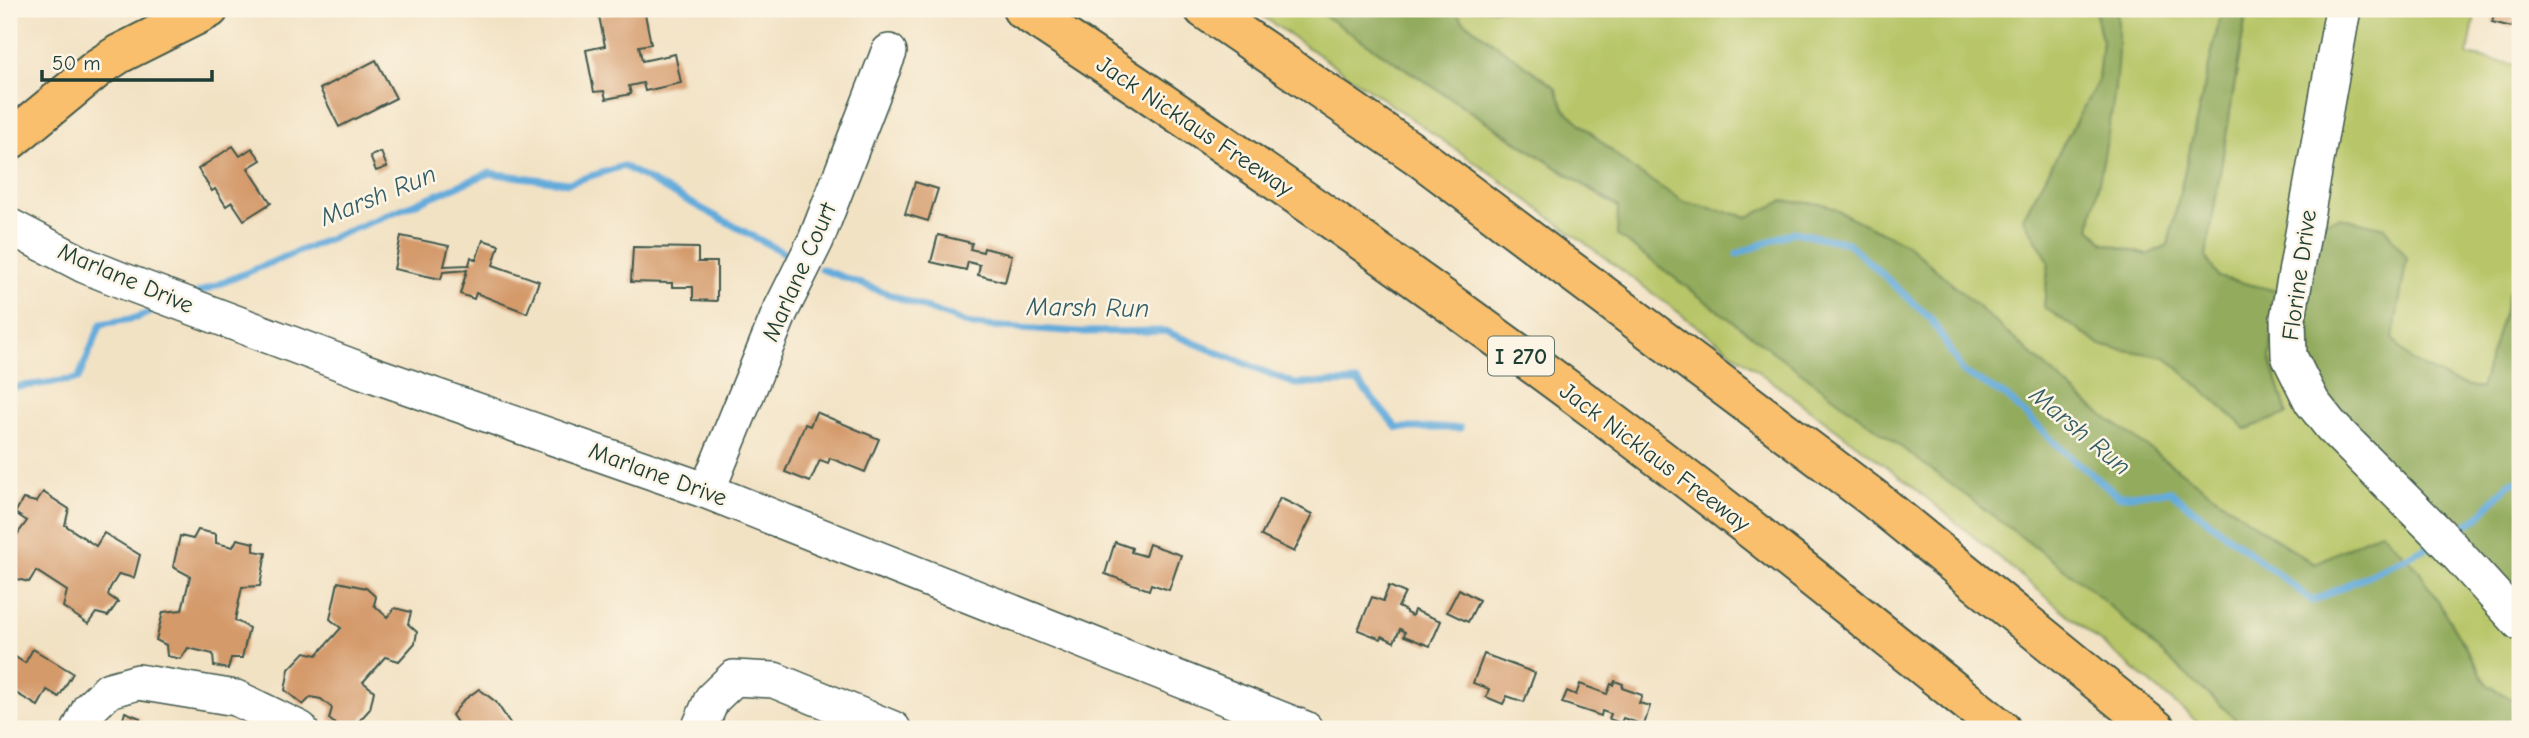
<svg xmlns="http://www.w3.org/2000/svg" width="2529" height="738" font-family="'Comic Neue',sans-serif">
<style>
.green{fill:#b8c669;stroke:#6c824e;stroke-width:2}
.forest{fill:#92ab5d;stroke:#587448;stroke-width:2}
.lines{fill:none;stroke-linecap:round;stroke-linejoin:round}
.stream{stroke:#64abdb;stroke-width:7}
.building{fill:#d49a6b}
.minor-casing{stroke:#3f564a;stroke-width:38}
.major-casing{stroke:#3f564a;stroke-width:42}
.highway-casing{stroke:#3f564a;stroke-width:42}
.minor{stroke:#fff;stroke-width:35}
.major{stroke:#f9bf6d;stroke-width:38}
.highway{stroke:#f9bf6d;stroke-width:38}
.labels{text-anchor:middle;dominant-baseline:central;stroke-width:5;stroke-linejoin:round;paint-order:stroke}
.shield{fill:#fcf5e5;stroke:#617469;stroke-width:2}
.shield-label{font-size:23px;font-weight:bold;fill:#1f3d34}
.street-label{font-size:24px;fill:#1f3d34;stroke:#fcf5e5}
.water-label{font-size:26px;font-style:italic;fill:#345e66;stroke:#fcf5e5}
</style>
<rect width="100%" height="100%" fill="#fcf5e5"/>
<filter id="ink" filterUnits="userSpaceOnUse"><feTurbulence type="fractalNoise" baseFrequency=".0143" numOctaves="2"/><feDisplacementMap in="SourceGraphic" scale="14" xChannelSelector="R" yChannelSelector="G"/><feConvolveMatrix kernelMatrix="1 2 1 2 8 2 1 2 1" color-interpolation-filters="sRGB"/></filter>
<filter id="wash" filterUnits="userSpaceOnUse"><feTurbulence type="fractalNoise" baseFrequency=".00686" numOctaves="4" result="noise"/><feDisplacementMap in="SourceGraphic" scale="28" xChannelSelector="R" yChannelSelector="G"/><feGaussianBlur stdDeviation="1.57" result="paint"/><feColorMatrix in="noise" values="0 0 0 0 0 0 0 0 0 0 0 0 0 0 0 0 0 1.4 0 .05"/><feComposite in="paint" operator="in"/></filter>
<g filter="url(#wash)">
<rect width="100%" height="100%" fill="#f2e2c4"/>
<g class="green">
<path d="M1252,9H1314L1618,208L2087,586L2247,729H2206L1910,484L1496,177Z"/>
<path d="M1455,9H2095L2102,40L2098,81L2023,218L2049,261L2044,307L2102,346L2166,357L2247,429L2287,413L2270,359L2277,291L2218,277L2206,257L2247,9H2334L2279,355L2520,639V704L2488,685L2419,570L2314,564L2265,532L2090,406L1908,245L1783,201L1749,217L1684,202L1631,168L1565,110L1554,87L1462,20Z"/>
<path d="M2117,9H2222L2168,245L2147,255L2104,243L2090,228C2103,156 2122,82 2117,9Z"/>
<path d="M2354,9H2476L2468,55L2520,66V256L2481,389L2453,382L2410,360L2392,338L2407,258L2313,226Z"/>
<path d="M2520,354V413L2513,410L2509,393Z"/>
</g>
<g class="forest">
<path d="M1314,9H1455L1462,20L1555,87L1565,110L1631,168L1684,202L1748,217L1783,201L1824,204L1908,245L2090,406L2265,532L2314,564L2381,531L2419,570L2488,685L2520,704V729H2247L2087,586L1617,235L1618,207Z"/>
<path d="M2095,9H2117C2123,82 2103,156 2090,228L2104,243L2147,255L2168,245L2222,9H2247L2206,257L2218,277L2277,291L2270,359L2287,414L2246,429L2166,357L2102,346L2044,307L2049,261L2023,218L2098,81L2102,40Z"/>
<path d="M2339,217L2385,228L2407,258L2393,338L2410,360L2453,382L2481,389L2520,256V354L2509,393L2513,410L2520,413V602L2311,378L2298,329L2312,226Z"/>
</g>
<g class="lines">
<g class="stream">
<path d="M1737,254L1794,232L1848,243L1931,319L1963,372L2007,397L2070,457L2119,496L2169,491L2313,601L2434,544"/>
<path d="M821,269L972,325L1081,332L1165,331L1295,384L1358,382L1397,428H1460"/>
<path d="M195,294L489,173L568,183L623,166L786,254"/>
<path d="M9,388L78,379L101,324L136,318L161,308"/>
<path d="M2450,534L2476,519L2511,482H2520"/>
</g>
</g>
<g id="blocks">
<g class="building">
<path d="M634,9H644L651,44L639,46L642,61L675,54L681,83L645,91L643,83L629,86L631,94L606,99L604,91L594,92L586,50L605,46L599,16Z"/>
<path d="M2495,11L2515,15L2512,27L2492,22Z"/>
<path d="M376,60L396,98L339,127L320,89Z"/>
<path d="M233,146L240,156L252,148L261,160L248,168L271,203L244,220L232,202L226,206L215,189L212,191L198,169Z"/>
<path d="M381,152L387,167L376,171L370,156Z"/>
<path d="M915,182L938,189L928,221L905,214Z"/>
<path d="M938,235L972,243L970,249L983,252L984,248L1012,255L1005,282L978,275L980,265L968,262L966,270L931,262Z"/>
<path d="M401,236L449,246L444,266L469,265L471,257L476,260L483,240L499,245L493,265L539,281L527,313L476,293L474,299L460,294L467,270L443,272L441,279L394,269Z"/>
<path d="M633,247L698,248V262H717V301L693,300V287H672V283L631,282Z"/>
<path d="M816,412L879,439L865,472L830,458L828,463L820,460L810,482L785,472L805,424L810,426Z"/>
<path d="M43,492L69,509L65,525L96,546L104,533L140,555L134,578L119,574L110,588L108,595L118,602L108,616L96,613L88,624L63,607L67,591L36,571L29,582L9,577V539L13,540L27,521L15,513L23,499L36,502Z"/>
<path d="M1280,498L1313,514L1294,552L1261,536Z"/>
<path d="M198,530L216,534V543L233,547L237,539L254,543V551L266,553L260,586L242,587L235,620L249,628L242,658H231L228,669L214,666L213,654L188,648L181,659L167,656L166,645L156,640L163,612L182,610L190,576L173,567L180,536L193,539Z"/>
<path d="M1115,542L1132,548L1131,552L1145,556L1149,544L1181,555L1169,590L1151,584L1149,590L1105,574Z"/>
<path d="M338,582L366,588L376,597L374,605L387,617L395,608L411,612L408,624L417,632L415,643L399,661L385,657L363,682L374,691L370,709L352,729L339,727L329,719L332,708L321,699L311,697L303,705L285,690L289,669L305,652L317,655L341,628L330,619Z"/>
<path d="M1389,586L1405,593L1398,607L1406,611V613L1412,616L1414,610L1441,621L1430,646L1404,636L1405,632L1400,629L1394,642L1382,636L1381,639L1358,630L1372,597L1383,601Z"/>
<path d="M1459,589L1479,600L1468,622L1447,612Z"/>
<path d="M33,649L73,673L59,697L47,690L38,706L9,689V653L25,663Z"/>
<path d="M1484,654L1535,673L1524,702L1507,696L1503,704L1486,697L1489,689L1473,683Z"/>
<path d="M1615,681L1623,684L1622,688L1642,695L1639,703L1650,706L1644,725L1623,718L1621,723L1609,719L1611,714L1602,711L1601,716L1562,703L1567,691L1576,695L1580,684L1607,694L1611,684L1613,685Z"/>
<path d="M479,689L496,702L514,729H456L460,727L452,715L464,700Z"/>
<path d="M125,712L140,718V729H106L109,722L122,723Z"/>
</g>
</g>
</g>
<g filter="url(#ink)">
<use href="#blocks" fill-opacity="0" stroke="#3f564a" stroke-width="2"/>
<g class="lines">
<g class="minor-casing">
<g id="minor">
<path d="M2343,9L2288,318L2289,356L2312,402L2331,426L2438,533L2520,623"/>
<path d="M9,226L84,265L121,280L363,371L707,491L1305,729"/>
<path d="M707,491L780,312L816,240L889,52"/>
<path d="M80,729L90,708L109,690L138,682L236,698L300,729"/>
<path d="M699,729L712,699L734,678L774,680L893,729"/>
</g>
</g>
<g class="major-casing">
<path id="major" d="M9,141L99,67L119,54L209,9"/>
</g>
<g class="highway-casing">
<g id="highway">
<path d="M1022,9C1218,138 1410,272 1598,412C1735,514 1868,622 2001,729"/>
<path d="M1204,9L1418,156L1873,498L2156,729"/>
</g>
</g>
<use href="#minor" class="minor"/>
<use href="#major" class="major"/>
<use href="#highway" class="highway"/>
</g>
</g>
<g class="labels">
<rect class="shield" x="1488" y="336.5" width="66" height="39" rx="5"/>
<g class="shield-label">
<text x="1521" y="356">I 270</text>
</g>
<g class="street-label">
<text transform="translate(1195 126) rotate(34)">Jack Nicklaus Freeway</text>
<text transform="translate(799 272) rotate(-66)">Marlane Court</text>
<text transform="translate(2299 275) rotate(-82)">Florine Drive</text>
<text transform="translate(126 278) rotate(23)">Marlane Drive</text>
<text transform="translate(1655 457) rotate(37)">Jack Nicklaus Freeway</text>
<text transform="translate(658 474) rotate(20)">Marlane Drive</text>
</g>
<g class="water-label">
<text transform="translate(378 196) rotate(-22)">Marsh Run</text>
<text transform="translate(1088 308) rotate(1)">Marsh Run</text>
<text transform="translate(2080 431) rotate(40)">Marsh Run</text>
</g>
</g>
<rect width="2529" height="738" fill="none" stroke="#fcf5e5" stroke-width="35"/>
<path d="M42 70v10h170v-10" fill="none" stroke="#1f3d34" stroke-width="3.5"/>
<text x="52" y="70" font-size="21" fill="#1f3d34" stroke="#fcf5e5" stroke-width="5" paint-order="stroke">50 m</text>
</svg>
